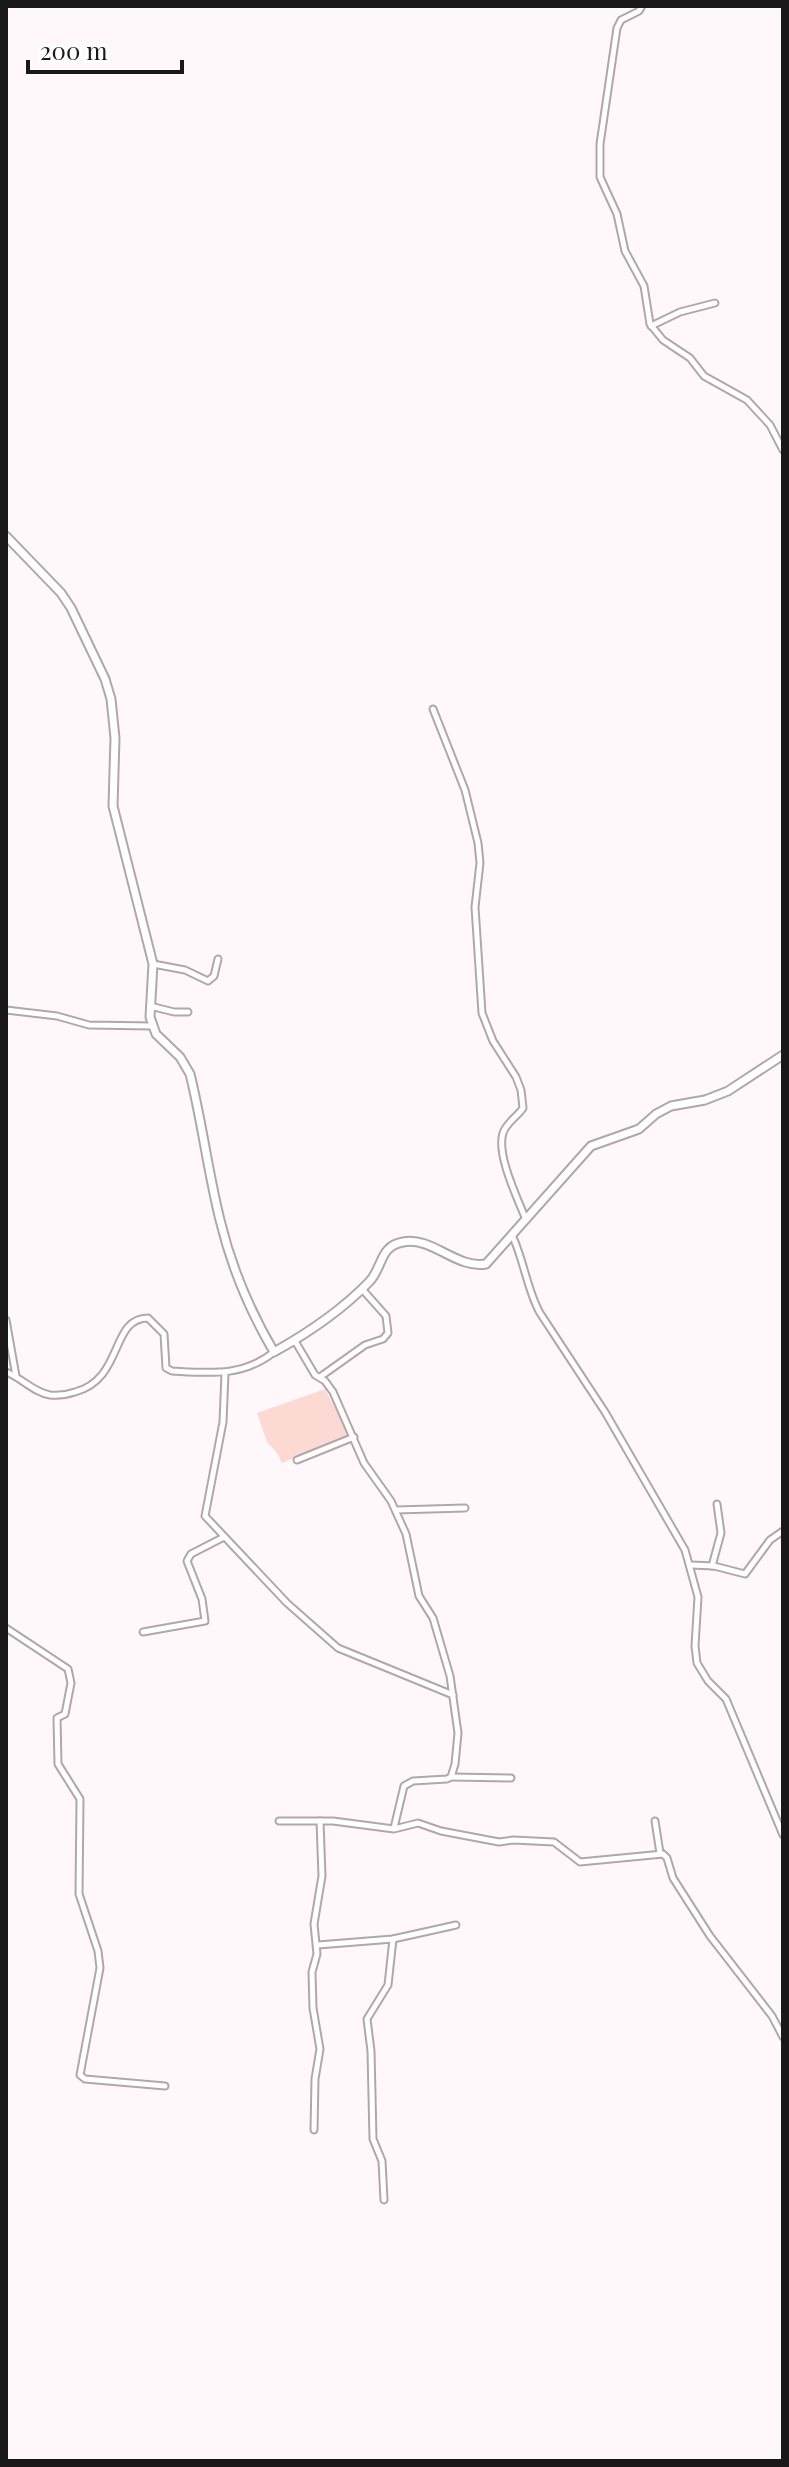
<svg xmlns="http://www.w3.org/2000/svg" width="789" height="2467" font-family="'Playfair Display',serif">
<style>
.green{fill:#fdd9d3}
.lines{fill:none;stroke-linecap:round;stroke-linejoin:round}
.street-casing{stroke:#b1a7ab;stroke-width:9}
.secondary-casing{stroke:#b1a7ab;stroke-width:11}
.street{stroke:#fff;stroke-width:5}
.secondary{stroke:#fff;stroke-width:7}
</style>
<rect width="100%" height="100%" fill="#fff8fb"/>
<path class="green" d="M325,1389L350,1436L282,1463L277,1453L267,1442L257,1413Z"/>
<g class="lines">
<g class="street-casing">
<g id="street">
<path d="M642,6L639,11L621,20L617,28L600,144V177L617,214L625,251L644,286L650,324L663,340L690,358L704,376L747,400L770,425L783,450"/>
<path d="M651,326L680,312L715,303"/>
<path d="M433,709L465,790L478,843L480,863L475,907L482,1013L493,1041L516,1077L521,1090L523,1108C517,1117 506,1123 503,1133C496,1155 518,1199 526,1220"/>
<path d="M153,964L185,970L208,981L214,976L218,959"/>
<path d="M150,1006L174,1012H188"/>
<path d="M6,1010L57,1016L89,1025L152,1026"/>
<path d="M512,1235C524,1260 527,1290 540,1313L605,1412L685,1550L698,1597L695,1646L697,1663L708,1681L726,1699L783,1835"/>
<path d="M6,1320L16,1376"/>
<path d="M295,1341L315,1375L325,1381L333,1392L364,1463L391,1501L406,1534L419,1596L433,1618L450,1676L458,1733L455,1764L451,1777L447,1779L413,1781L404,1786L394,1828"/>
<path d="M6,1372C22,1378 33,1392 50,1395C59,1396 66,1395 75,1392C124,1379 110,1318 148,1318L164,1334L166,1368L172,1371C210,1373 243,1377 274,1352"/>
<path d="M225,1373L223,1422L205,1516L287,1603L338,1648L453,1695"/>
<path d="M320,1377L365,1345L383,1339L388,1333L386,1316L362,1289"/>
<path d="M297,1460L354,1437"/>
<path d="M396,1510L465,1508"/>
<path d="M691,1565L714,1566L745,1574L770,1540L783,1531"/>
<path d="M712,1566L721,1533L717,1504"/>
<path d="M6,1628L68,1669L71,1683L65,1714L57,1718L58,1764L80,1799L79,1894L98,1951L100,1968L80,2075L85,2079L165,2086"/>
<path d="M143,1632L205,1621L202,1599L187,1561L191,1554L224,1537"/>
<path d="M451,1777L511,1778"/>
<path d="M279,1821H333L394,1829L418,1823L441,1831L499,1842L513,1840L554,1842L580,1862L663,1854L667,1858L673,1878L710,1936L772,2016L783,2037"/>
<path d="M655,1821L660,1853"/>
<path d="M318,1945L393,1939L456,1925"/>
<path d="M314,2130L315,2079L320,2049L313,2008L312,1972L317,1954L314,1924L322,1876L320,1821"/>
<path d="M384,2200L382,2161L373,2139L371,2051L367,2019L388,1985L393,1939"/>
</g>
</g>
<g class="secondary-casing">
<path id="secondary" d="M6,536L61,593L71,608L105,679L111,699L115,738L113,806L153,964L150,1017L156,1034L180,1057L190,1074C202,1122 208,1172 220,1220C231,1266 250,1311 274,1352C308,1333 341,1311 369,1282C383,1268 379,1246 403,1242C432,1236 456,1269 486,1264L591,1146L639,1129L656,1114L671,1106L705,1100L728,1091L783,1055"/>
</g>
<use href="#street" class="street"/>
<use href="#secondary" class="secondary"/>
</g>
<rect width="789" height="2467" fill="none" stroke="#1b1819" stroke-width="16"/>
<path d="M28 60v12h154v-12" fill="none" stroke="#1b1819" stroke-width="4"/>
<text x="40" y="60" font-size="24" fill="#1b1819" stroke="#ffffff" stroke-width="6" paint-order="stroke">200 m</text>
</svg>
